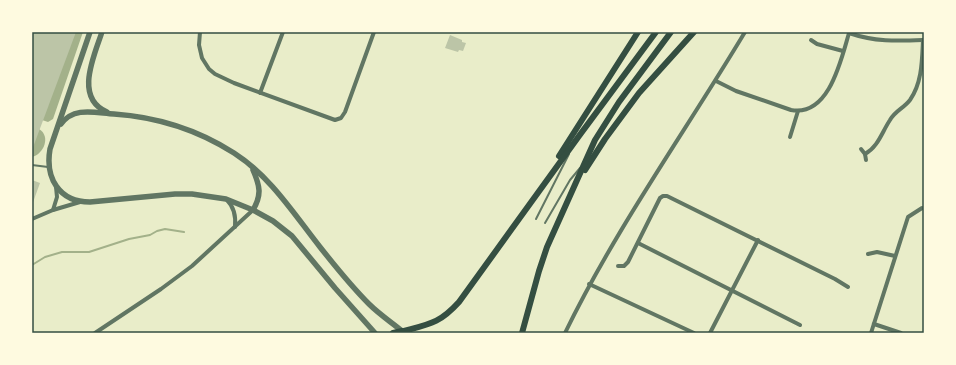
<svg xmlns="http://www.w3.org/2000/svg" width="956" height="365" font-family="'Noto Serif',serif">
<style>
.water{fill:#a3b18a}
.lines{fill:none;stroke-linecap:round;stroke-linejoin:round}
.stream{stroke:#a3b18a;stroke-width:2}
.building{fill:#bcc5a7}
.service{stroke:#617663;stroke-width:2}
.minor{stroke:#617663;stroke-width:4}
.tertiary{stroke:#617663;stroke-width:5.5}
.secondary{stroke:#344e41;stroke-width:6}
.neatline{fill:none;stroke:#344e41;stroke-width:1.5}
</style>
<rect width="100%" height="100%" fill="#e9edc9"/>
<g class="water">
<path d="M75,32H83L53,119L48,122L42,120Z"/>
<path d="M39,129C51,136 44,154 32,157V148Z"/>
</g>
<g class="lines">
<path class="stream" d="M32,265L45,257L62,252H89L129,239L150,235L157,231L165,229L184,232"/>
</g>
<g class="building">
<path d="M32,32H76L32,150Z"/>
<path d="M450,35L462,40V42L466,43L463,51L459,50L458,52L445,48Z"/>
<path d="M32,180L40,183L32,205Z"/>
</g>
<g class="lines">
<g class="service">
<path d="M32,165L48,167"/>
<path d="M536,219L569,154"/>
<path d="M545,223L570,180L580,168"/>
</g>
<g class="minor">
<path d="M200,32L199,45L202,58L209,69L215,74L234,83L335,120L341,118L345,112L374,32"/>
<path d="M811,40L817,44L843,51"/>
<path d="M716,81L736,91L791,110C829,117 841,60 849,33C875,42 897,41 924,40"/>
<path d="M260,93L283,32"/>
<path d="M790,137L798,111"/>
<path d="M861,149L865,154L866,160"/>
<path d="M865,154C878,147 882,132 890,120C895,111 904,108 910,100C922,83 922,61 923,40"/>
<path d="M227,200C235,208 236,217 235,227"/>
<path d="M53,210L57,197L56,187"/>
<path d="M32,219L53,210L80,202"/>
<path d="M638,243L800,325"/>
<path d="M868,254L877,252L895,256"/>
<path d="M618,266H624L628,262L660,198L663,196H667L835,279L848,287"/>
<path d="M589,284L694,333"/>
<path d="M874,324L901,333"/>
<path d="M95,333L161,289L192,266L253,210"/>
<path d="M565,333C616,228 685,132 745,32"/>
<path d="M710,333L758,240"/>
<path d="M871,333L908,217L922,208"/>
</g>
<g class="tertiary">
<path d="M90,32L50,149C45,178 59,202 90,202L175,194H192L226,199L253,210L273,221L292,236L335,288L375,333"/>
<path d="M102,32C94,56 74,98 107,112"/>
<path d="M61,124C74,106 96,113 114,114C157,117 198,130 234,153C270,176 294,214 320,247C335,266 351,286 369,304C379,314 391,322 402,331"/>
<path d="M253,170C260,186 262,195 253,210"/>
</g>
<g class="secondary">
<path d="M559,156L638,32"/>
<path d="M585,170L605,139L639,93L694,32"/>
<path d="M404,331C430,324 440,323 459,302L579,136L656,32"/>
<path d="M393,333L402,331L407,332"/>
<path d="M522,333L539,271L547,247L595,140L619,102L671,32"/>
</g>
</g>
<rect width="956" height="365" fill="none" stroke="#fefae0" stroke-width="66"/>
<rect x="33" y="33" width="890" height="299" class="neatline"/>
</svg>
